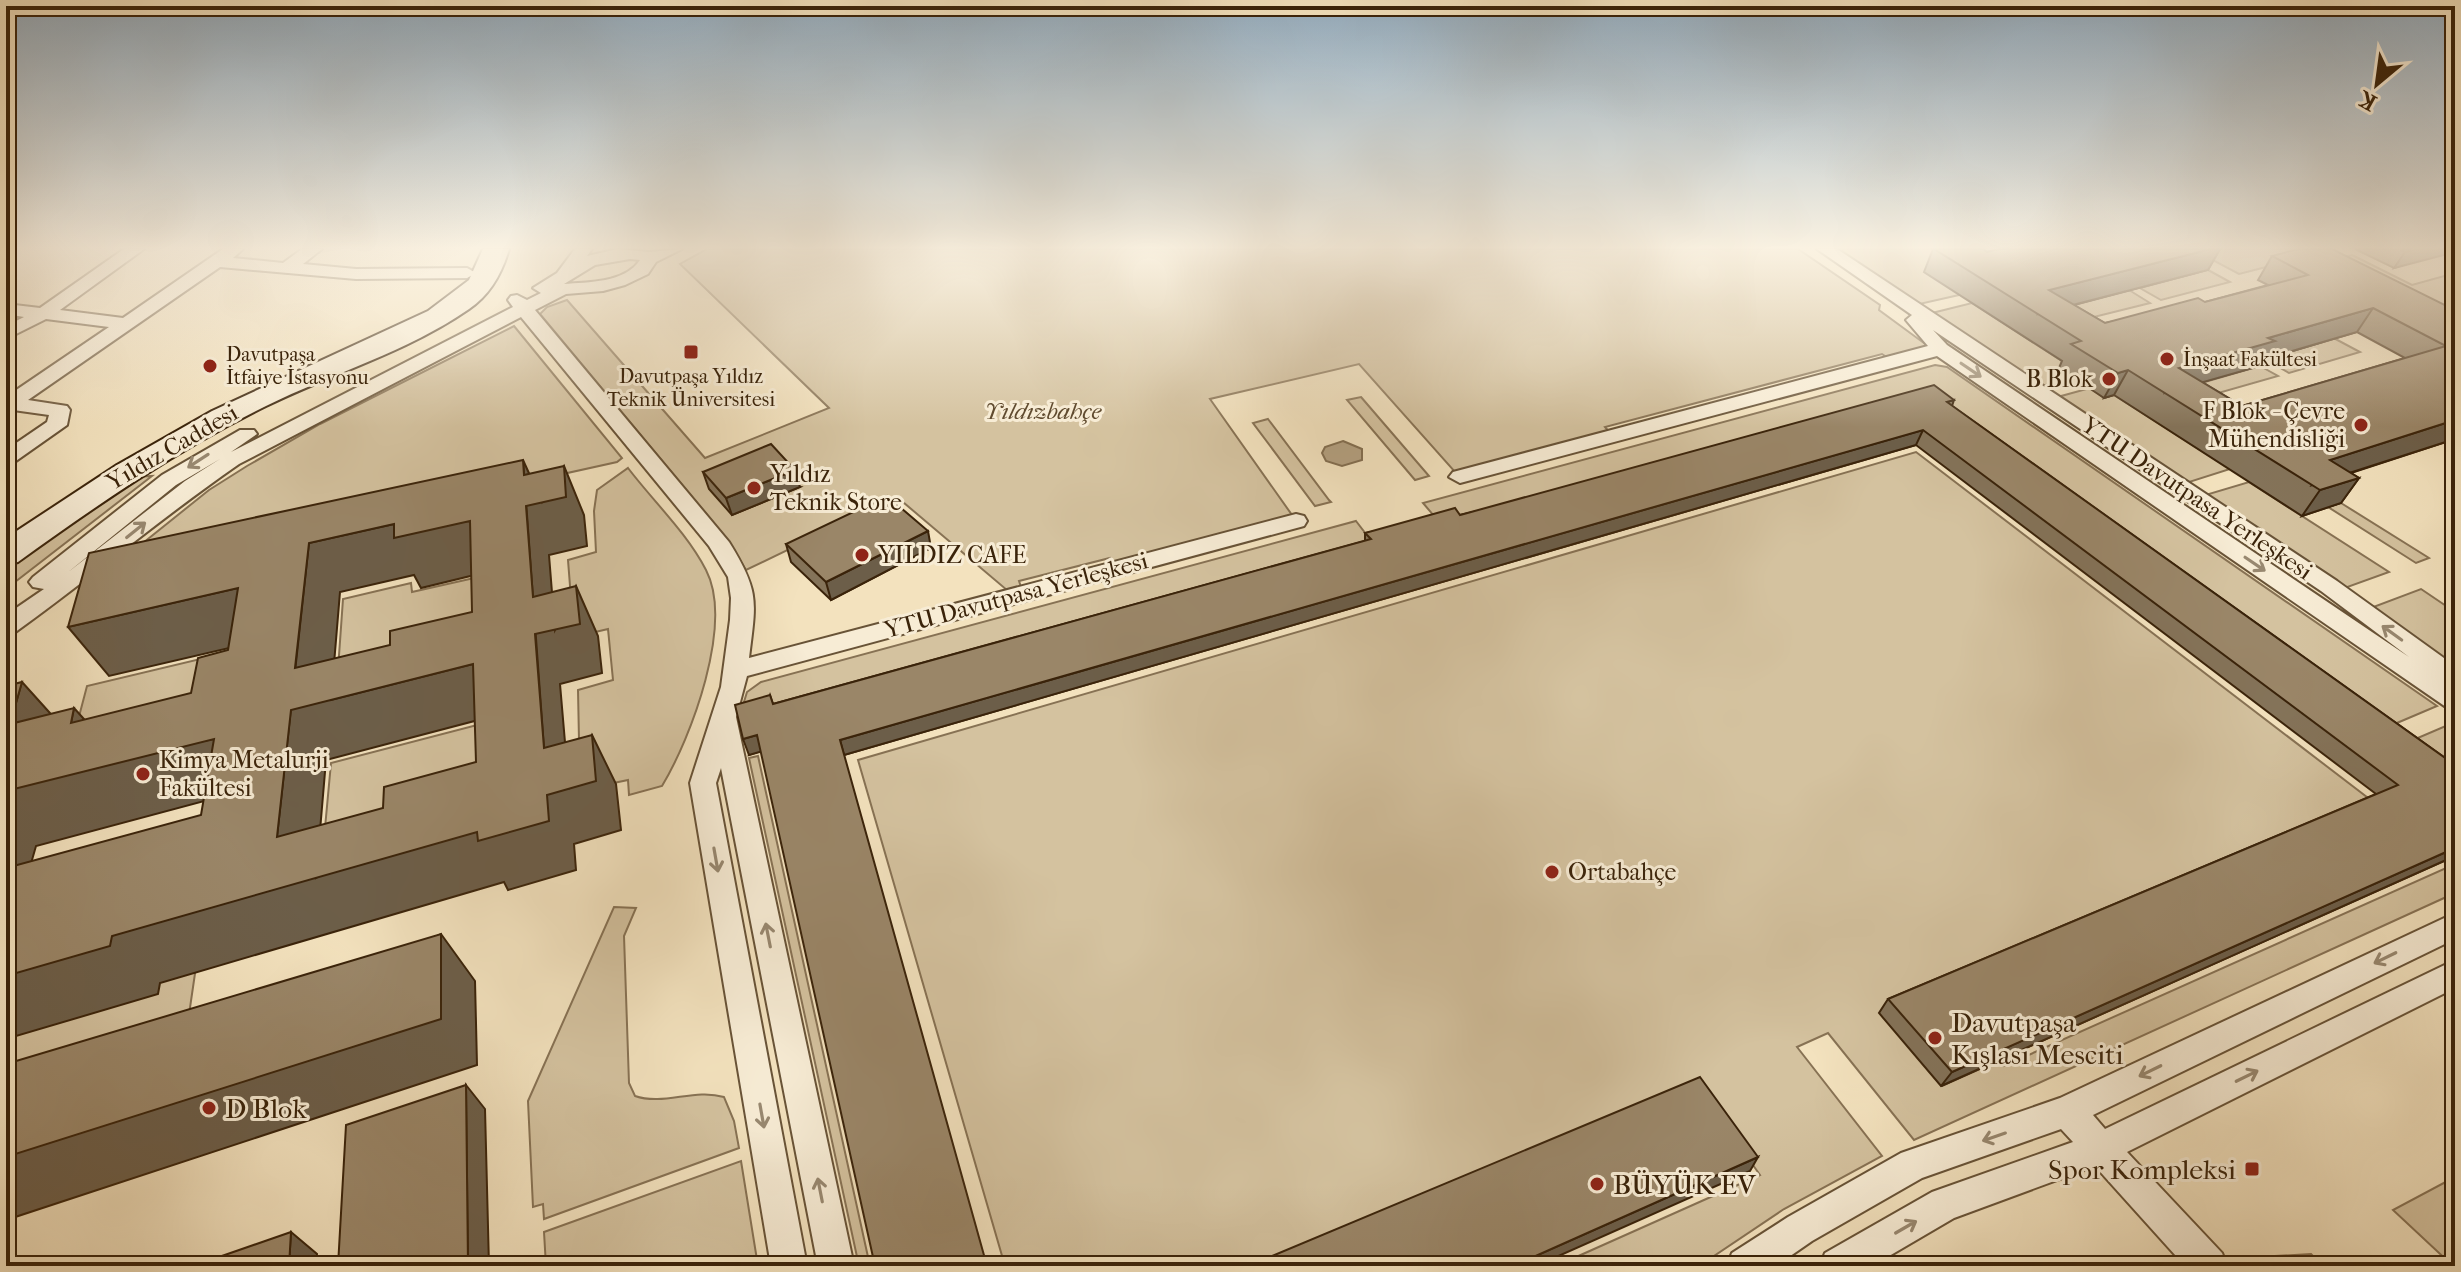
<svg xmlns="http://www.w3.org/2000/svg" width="2461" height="1272" font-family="'IM FELL French Canon',serif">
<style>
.green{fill:#d4c29f;stroke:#877254;stroke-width:2;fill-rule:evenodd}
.water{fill:#b4a181;stroke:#836f51;stroke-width:2}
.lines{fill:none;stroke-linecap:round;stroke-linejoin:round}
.street-casing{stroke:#685337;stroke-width:4}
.secondary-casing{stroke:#3a230a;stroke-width:4}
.street{fill:#f7ecd5;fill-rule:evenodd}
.secondary{fill:#f7ecd5;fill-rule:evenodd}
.wall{fill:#847359;stroke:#3a230a;stroke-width:2;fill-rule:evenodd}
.shaded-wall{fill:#6c5e49;stroke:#3a230a;stroke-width:2}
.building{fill:#9a8668;stroke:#3a230a;stroke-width:2;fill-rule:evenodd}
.oneway{stroke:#988870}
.poi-dot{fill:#8f2418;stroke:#f7ecd5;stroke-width:3}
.labels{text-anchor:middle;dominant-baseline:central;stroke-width:6;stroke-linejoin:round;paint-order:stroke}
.far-poi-label{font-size:20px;fill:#3a230a;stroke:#f7ecd5;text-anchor:start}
.poi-label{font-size:24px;fill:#3a230a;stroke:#f7ecd5;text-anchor:start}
.park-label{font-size:24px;font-style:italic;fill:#604b2f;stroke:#f7ecd5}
.street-label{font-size:24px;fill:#3a230a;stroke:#f7ecd5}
.near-poi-label{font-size:28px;fill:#3a230a;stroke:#f7ecd5;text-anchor:start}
</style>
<rect width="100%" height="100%" fill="#f3e2be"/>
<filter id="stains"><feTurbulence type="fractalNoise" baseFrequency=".0025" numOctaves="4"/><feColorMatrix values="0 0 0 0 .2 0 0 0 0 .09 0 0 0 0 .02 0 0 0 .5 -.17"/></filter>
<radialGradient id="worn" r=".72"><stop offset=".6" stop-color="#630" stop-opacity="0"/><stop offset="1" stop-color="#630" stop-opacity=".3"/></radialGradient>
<g class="green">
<path d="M707,249H1798L1880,305L1879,310L1928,346L1888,358L1882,354L1605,427L1611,434L1455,472L1359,364L1210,399L1292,515L1114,563L1110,558L1019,581L1021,587L1008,591L897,497L746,570L727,539L540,314L547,307L567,300L705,458L829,408L680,264Z"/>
<path d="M1830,249H1935L1959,295L1915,305Z"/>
<path d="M2192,249H2336L2239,274Z"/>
<path d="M2352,255L2412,285L2455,273V311L2345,257Z"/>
<path d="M2190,260L2230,282L2161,300L2140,288L2196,273Z"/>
<path d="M2129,290L2150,303L2090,318L2070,306Z"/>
<path d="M1972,303L2068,365L2073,378L2038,387L1928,314Z"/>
<path d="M514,326L622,458L617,462L260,541L123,559L209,490L247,466L320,424Z"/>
<path d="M2328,335L2360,352L2289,373L2265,359L2323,342Z"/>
<path d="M1935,365L1947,367L2437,706L2378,731L1947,418L1440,523L1423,503Z"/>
<path d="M2260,366L2278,376L2215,394L2198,384Z"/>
<path d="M2090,388L2104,398L2114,395L2230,469L2183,484L2054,398Z"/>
<path d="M1361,397L1429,476L1415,480L1347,400Z"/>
<path d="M1268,419L1329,500L1331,502L1315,506L1253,423Z"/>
<path d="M1916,452L2376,804L1937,989L2004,1066L2455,864V893L1914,1140L1828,1033L1797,1047L1882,1156L1784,1209L1699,1266H1556L1760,1175L1699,1089L1277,1266H1005L858,760ZM1880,1013L1991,1063V1064L1942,1086Z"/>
<path d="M628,468C653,501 687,533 706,570C734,624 691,738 662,786L629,795L628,780L580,790L578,690L613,680L608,629L574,637L568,560L596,552L594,511L597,490Z"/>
<path d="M152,476L6,589V570L133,477Z"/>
<path d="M2249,482L2389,572L2342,589L2202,496Z"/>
<path d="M2341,503L2429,558L2416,563L2328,507Z"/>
<path d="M1356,521L1372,542L740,715L747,692L761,682Z"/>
<path d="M483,576L485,644L335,712L343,599L411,583L412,592Z"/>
<path d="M2421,589L2455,612V673L2368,609Z"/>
<path d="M263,644L255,697L66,766L87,686Z"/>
<path d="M2455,722V787L2399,746Z"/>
<path d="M477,725L478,816L320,882L331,763Z"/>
<path d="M758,756L870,1266H859L749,758Z"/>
<path d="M614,907L636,908L624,936L629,1083L635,1096C664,1106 694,1088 724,1097L734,1121L739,1148L544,1219L543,1204L533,1207L528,1101Z"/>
<path d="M198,953L186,1035L6,1090V1039L163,964Z"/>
<path d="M741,1161L758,1266H546L544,1232Z"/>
<path d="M2455,1177V1266H2453L2393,1210Z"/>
<path d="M2311,1254L2322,1266H2266L2259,1257Z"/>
</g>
<path class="water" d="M1343,441L1362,449V460L1342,466L1326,461L1322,453L1325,447Z"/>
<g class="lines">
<g class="street-casing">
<g id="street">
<path d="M124,249H144L60,310L123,318L223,249H243L233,258L283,263L302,249H322L303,264L356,269L467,268L476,273L467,278L356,279L220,267L28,400L67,406L70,410L67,425L13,463L6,465V450L47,422L49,415L6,409V397L109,327L46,319L6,339V326L24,317L6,314V304L40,308Z"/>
<path d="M575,249H592L587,256L618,249L649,252L682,249L656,262L648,274L625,285L603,291L566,294L535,310L729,542C760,592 756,601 749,658L1296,514L1304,516L1307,521L1304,526L747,676L736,717L854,1266H818L721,768L716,783L807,1266H771L690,783L721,687L730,620L731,598L728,577L709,546L521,317L239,464C162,517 91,578 14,633L6,635V615L44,589L33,587L29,582L33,577L162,475L240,430H254L257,434L231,452L513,307L508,300L511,296L517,295L527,300L541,293L533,288L557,273ZM630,259L640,260C625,283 588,282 564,284L595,265ZM220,459L185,481L67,573L176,485Z"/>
<path d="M1817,249H1837L2337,581L2455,666V710L2446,707L1937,356L1460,483L1449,477L1453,472L1928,346L1906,320L1912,315ZM1933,330L2321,591L2409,657L1947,345Z"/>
<path d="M2455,913V939L2093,1115L2105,1129L2455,960V988L2127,1152L2222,1253L2227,1266H2185L2095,1166L1954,1218L1872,1266H1820L1825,1253L1932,1192L2073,1142L2061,1129L1922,1178L1812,1241L1776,1266H1727L1732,1253L1788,1217L1901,1153L2060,1098Z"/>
</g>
</g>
<g class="secondary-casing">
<path id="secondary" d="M483,249H509C502,273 490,295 469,309C407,352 333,373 266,406C178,449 97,505 18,562L6,565V538L117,465L212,411L428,311L469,280Z"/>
</g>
<use href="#street" class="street"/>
<use href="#secondary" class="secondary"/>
</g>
<g class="wall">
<path d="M1933,249H1983L1987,252L1998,249H2220L2208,270L2074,305L2105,323L2205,302L2268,285L2258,280L2272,256L2455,310V439L2351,473L2359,478L2341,503L2302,516L2114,395L2104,398L2059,368L2062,361L1924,272ZM2357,332L2405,358L2242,406L2202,382L2260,366L2265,359Z"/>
<path d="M2355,249H2455L2394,268Z"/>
<path d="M1954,400L1952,406L2455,765V856L1941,1086L1879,1013L1888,999L2376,794L1916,445L844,755L761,751L749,755L770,695L773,704L1365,541V533L1460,515Z"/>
<path d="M703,472L800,487L732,515L709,489Z"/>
<path d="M786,544L931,548L831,600L791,562Z"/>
</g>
<g class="shaded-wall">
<path d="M2211,249H2220L2208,270L2038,314L2049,290Z"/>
<path d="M2416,249H2455V252L2394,268L2405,252Z"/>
<path d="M2373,308L2357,332L2265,359L2260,366L2165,393L2179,368L2268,338Z"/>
<path d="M2128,370L2114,395L2104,398L2118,373Z"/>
<path d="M2455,420V439L2312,485L2330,460Z"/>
<path d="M1923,430L1916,445L844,755L840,740Z"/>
<path d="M523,460L542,502L564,466L584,515L587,546L549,555L555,630L576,586L598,636L602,673L560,684L569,789L592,735L616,784L621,830L574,844L576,870L508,890L504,882L160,983L158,994L6,1039V976L112,936L277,837L309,543L394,524L470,521L495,570L421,588L414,575L340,592L331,700L473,664L501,714L326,760L316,878L544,748Z"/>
<path d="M795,470L800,487L732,515L726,498Z"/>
<path d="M2359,478L2341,503L2302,516L2320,490Z"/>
<path d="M928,531L931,548L831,600L826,582Z"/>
<path d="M238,588L272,638L109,676L68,627Z"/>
<path d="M22,682L67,732L10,724Z"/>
<path d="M74,708L118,757L214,739L253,788L36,846L30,867L6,873V791L71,723Z"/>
<path d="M757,735L763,751L749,755L743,739Z"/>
<path d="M2455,848V856L1941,1086L1952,1072Z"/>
<path d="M441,934L475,981L477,1065L6,1220V1157Z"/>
<path d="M466,1085L485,1109L489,1266H468Z"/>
<path d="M1758,1157L1750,1171L1536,1266H1513Z"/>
<path d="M291,1232L317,1254L316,1266H289Z"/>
</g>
<g class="building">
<path d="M1934,249H1983L1987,252L1998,249H2211L2049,290L2105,323L2198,298L2205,302L2308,275L2272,256L2298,249H2332L2455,310V420L2330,460L2359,478L2320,490L2128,370L2118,373L2071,344L2081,341ZM2373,308L2446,346L2242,406L2179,368L2275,341L2268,338Z"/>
<path d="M2399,249H2416L2405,252Z"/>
<path d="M1934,385L1954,400L1947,402L2455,765V848L1952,1072L1888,999L2398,785L1923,430L840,740L987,1266H875L757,735L743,739L735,705L770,695L773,704L1371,539L1365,533L1455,508L1460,515Z"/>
<path d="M771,444L795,470L726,498L703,472Z"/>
<path d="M523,460L524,475L564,466L566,497L526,506L533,597L576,586L580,624L535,634L544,748L592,735L596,781L547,795L549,821L478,841L477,832L112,936L110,946L6,976V868L201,815L214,739L6,791V686L22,682L10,724L74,708L71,723L191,693L198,658L228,650L238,588L68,627L89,553ZM470,521L472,612L390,631V645L295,668L309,543L394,524V538ZM473,664L476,762L384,787L383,808L277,837L291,710Z"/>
<path d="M887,496L928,531L826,582L786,544Z"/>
<path d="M441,934V1019L6,1157V1064Z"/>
<path d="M1700,1077L1758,1157L1513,1266H1248Z"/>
<path d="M466,1085L468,1266H338L346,1125Z"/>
<path d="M291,1232L289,1266H193Z"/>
</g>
<defs><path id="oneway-shaft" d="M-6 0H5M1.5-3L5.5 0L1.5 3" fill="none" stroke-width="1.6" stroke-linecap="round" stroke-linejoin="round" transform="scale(2)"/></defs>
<g class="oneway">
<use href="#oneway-shaft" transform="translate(1971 370) rotate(34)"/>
<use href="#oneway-shaft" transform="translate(198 461) rotate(147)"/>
<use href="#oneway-shaft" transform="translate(136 530) rotate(-39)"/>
<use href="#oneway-shaft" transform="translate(2255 564) rotate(34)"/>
<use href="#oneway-shaft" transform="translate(2392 633) rotate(-144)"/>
<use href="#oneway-shaft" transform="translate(716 860) rotate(80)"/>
<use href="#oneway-shaft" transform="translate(768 935) rotate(-101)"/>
<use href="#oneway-shaft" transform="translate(2385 958) rotate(154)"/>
<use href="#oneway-shaft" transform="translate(2150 1071) rotate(154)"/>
<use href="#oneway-shaft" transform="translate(2247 1076) rotate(-26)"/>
<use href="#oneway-shaft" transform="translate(762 1116) rotate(80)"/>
<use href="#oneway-shaft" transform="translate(1994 1137) rotate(161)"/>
<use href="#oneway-shaft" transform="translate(820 1190) rotate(-101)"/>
<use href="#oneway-shaft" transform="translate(1906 1227) rotate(-30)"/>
</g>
<linearGradient id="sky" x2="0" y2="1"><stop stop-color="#93acbf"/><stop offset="0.58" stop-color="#faf2e2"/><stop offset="1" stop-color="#faf2e2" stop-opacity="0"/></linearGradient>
<rect width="2461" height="427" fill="url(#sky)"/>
<g class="poi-dot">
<rect x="683" y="344" width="16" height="16" rx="4"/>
<circle cx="2167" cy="359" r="8"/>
<circle cx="210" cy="366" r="8"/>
<circle cx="2109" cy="379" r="8"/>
<circle cx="2361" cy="425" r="8"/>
<circle cx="754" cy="488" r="8"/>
<circle cx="862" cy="555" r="8"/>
<circle cx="143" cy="774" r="8"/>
<circle cx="1552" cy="872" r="8"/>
<circle cx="1935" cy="1038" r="8"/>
<circle cx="209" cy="1108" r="8"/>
<rect x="2244" y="1161" width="16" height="16" rx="4"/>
<circle cx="1597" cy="1184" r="8"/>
</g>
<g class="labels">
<g class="far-poi-label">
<text x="226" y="354">Davutpaşa<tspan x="226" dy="23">İtfaiye İstasyonu</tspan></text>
<text x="2183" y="359">İnşaat Fakültesi</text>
<text x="691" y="376" text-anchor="middle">Davutpaşa Yıldız<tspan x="691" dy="23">Teknik Üniversitesi</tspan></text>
</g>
<g class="poi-label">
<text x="2093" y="379" text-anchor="end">B Blok</text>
<text x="2345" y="411" text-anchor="end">F Blok - Çevre<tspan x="2345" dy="28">Mühendisliği</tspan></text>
<text x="770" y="474">Yıldız<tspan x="770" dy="28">Teknik Store</tspan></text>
<text x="878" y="555">YILDIZ CAFE</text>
<text x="159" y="760">Kimya Metalurji<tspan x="159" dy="28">Fakültesi</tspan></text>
<text x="1568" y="872">Ortabahçe</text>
</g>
<g class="park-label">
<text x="1043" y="411">Yıldızbahçe</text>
</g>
<g class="street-label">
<text transform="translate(172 447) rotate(-30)">Yıldız Caddesi</text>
<text transform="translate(2197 498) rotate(34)">YTU Davutpasa Yerleşkesi</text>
<text transform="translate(1016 595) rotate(-15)">YTU Davutpasa Yerleşkesi</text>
</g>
<g class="near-poi-label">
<text x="1951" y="1022">Davutpaşa<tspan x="1951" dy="32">Kışlası Mesciti</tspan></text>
<text x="225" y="1108">D Blok</text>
<text x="2236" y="1169" text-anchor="end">Spor Kompleksi</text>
<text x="1613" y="1184">BÜYÜK EV</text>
</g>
</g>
<rect width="2461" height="1272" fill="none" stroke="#f3e2be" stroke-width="32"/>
<rect x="8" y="8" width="2445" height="1256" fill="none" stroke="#3a230a" stroke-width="4"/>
<rect x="16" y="16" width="2429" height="1240" fill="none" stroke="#3a230a" stroke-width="2"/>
<g transform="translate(2377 84) rotate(209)" stroke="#f7ecd5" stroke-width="6" paint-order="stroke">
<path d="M0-6L14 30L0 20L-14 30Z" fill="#3a230a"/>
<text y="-12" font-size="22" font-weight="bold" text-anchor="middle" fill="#3a230a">K</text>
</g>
<rect width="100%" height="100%" filter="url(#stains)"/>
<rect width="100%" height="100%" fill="url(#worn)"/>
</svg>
